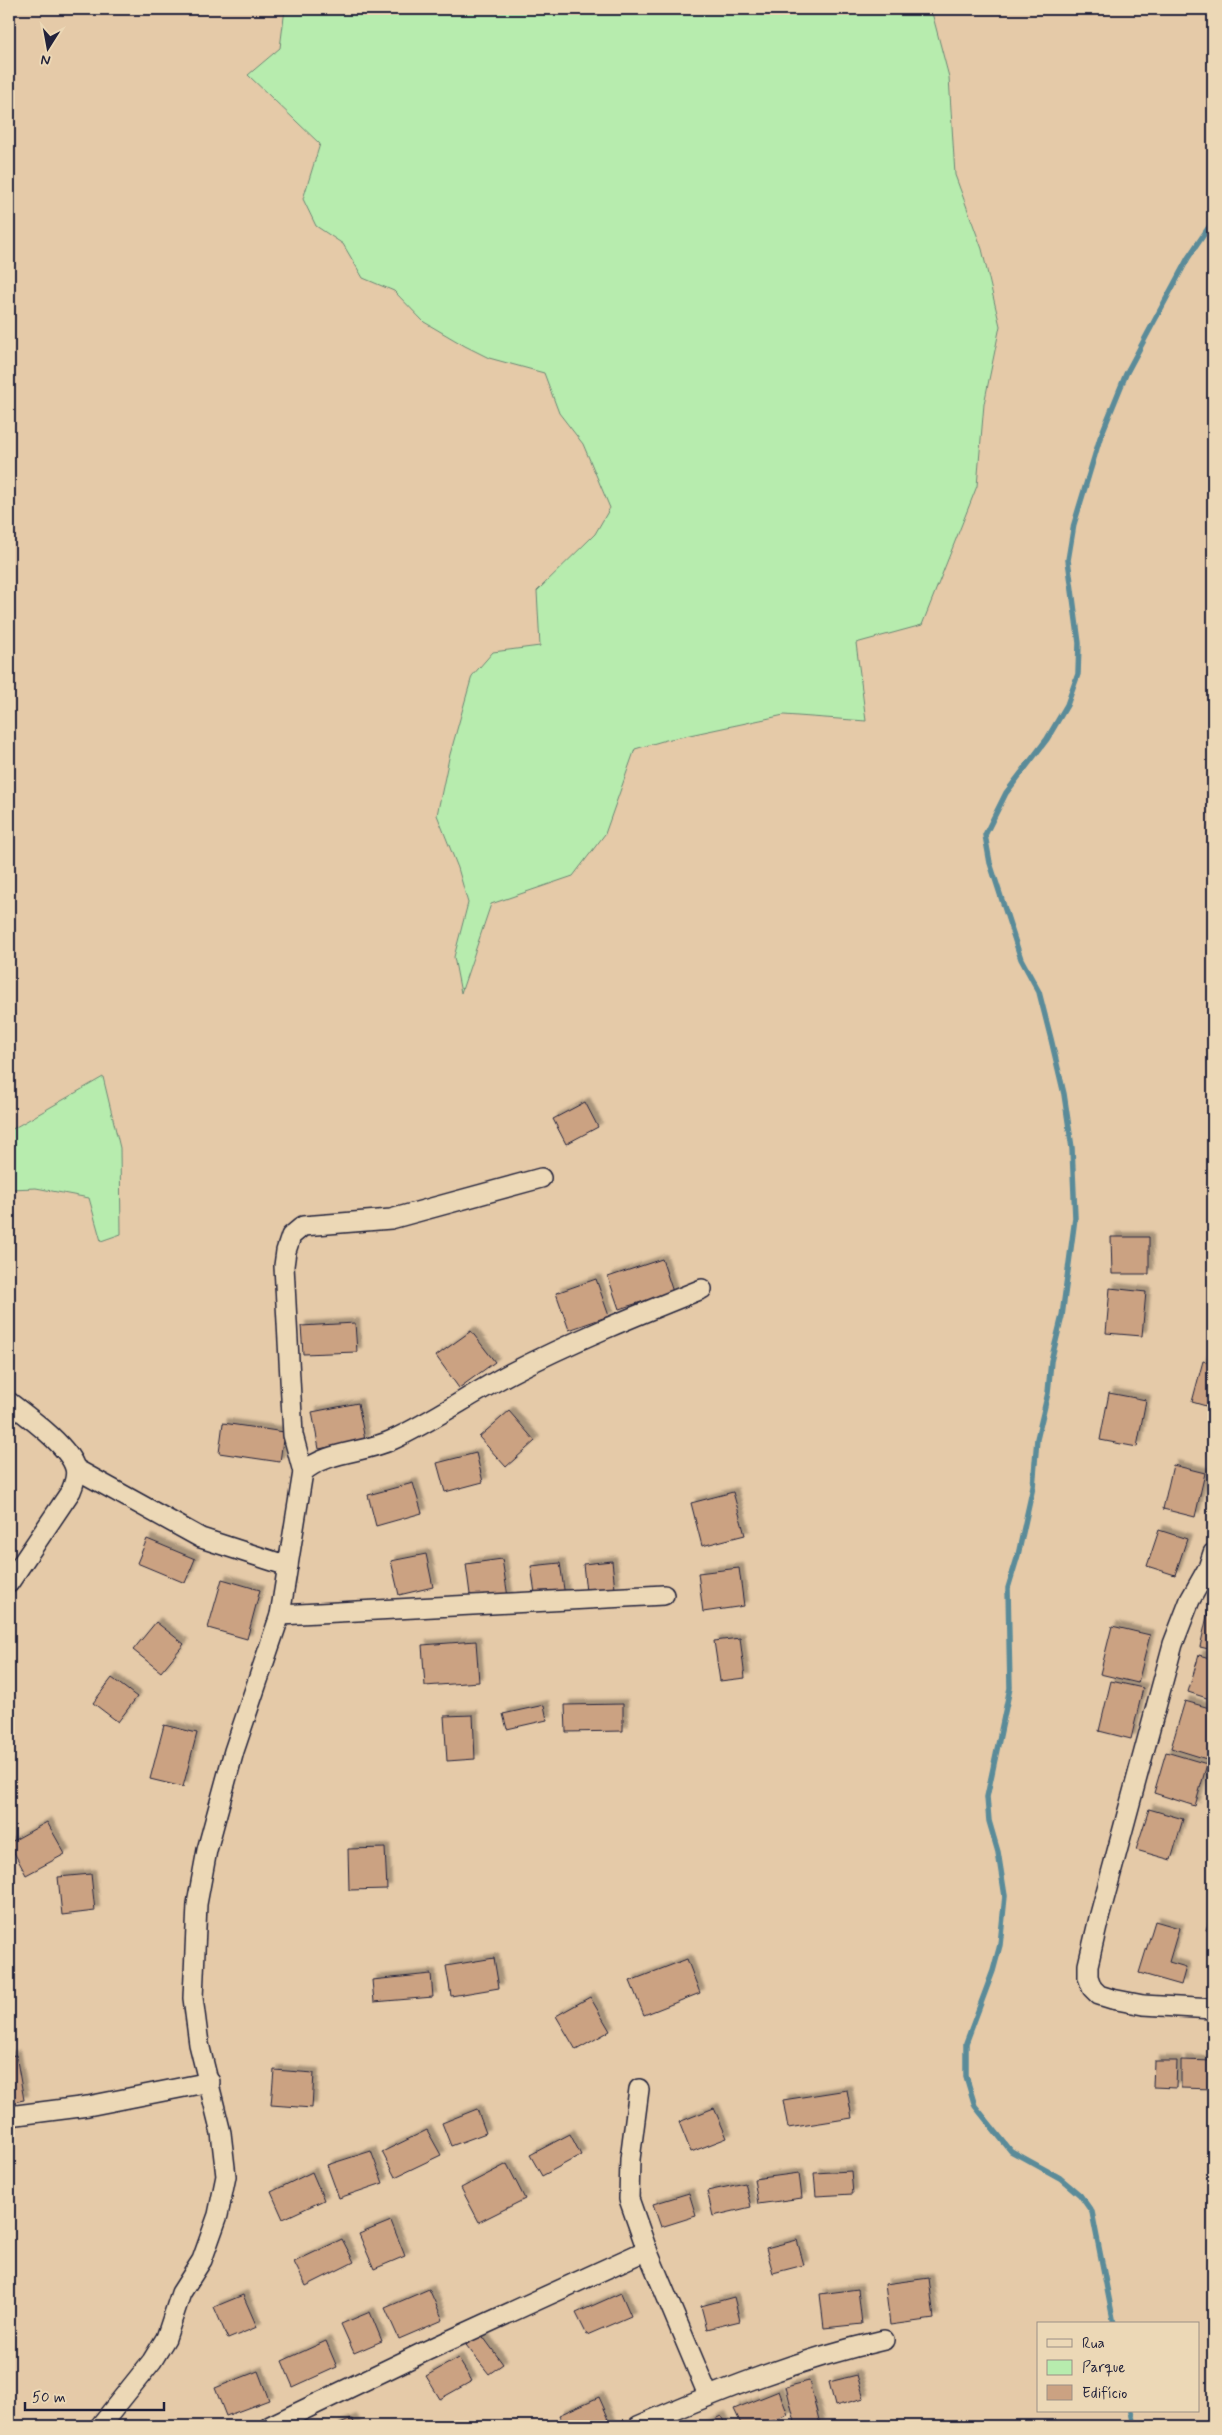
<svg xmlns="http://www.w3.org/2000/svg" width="1222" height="2435" font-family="Mynerve,sans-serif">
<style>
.green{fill:#b7ecae;stroke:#6c8774}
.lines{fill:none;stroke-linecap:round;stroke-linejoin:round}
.stream{stroke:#5a8b99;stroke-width:5.5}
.building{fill:#cba282;stroke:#22223b;filter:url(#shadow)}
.minor-casing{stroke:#22223b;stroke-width:22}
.minor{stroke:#ecd8b6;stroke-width:19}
</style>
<defs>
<filter id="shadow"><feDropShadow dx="4.5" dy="-4.5" stdDeviation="1" flood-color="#0004"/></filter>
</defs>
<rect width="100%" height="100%" fill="#e5caa8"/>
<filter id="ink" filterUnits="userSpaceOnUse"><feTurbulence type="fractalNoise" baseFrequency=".02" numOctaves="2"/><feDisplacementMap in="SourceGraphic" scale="10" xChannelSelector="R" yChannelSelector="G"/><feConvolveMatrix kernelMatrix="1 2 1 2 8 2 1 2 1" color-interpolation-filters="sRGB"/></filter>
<g filter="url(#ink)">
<g class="green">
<path d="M285,9H931L949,77L955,175L982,249L1000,326L984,404L977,486L922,625L856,643L866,721L784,715L666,740L635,749L605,834L573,876L491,904L461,993L454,957L468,903L458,868L437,815L449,758L472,676L493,652L540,646L537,591L595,534L610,508L583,444L559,413L544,373L489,358L465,346L424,322L394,291L363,278L343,244L316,226L303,199L320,144L248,75L280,48Z"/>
<path d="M103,1077L120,1148L121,1234L101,1241L89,1198L36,1188L9,1189V1131Z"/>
</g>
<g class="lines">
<g class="stream">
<path d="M1201,9L1213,16"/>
<path d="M1114,2324L1092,2212L1080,2195L1060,2178L1011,2151L975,2106L966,2076V2043L993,1971L1000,1945L1005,1896L998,1852L989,1821L987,1797L1010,1688L1008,1588L1018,1555L1033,1487L1037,1439L1048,1393L1051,1361L1062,1316L1075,1218L1072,1148L1064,1094L1051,1039L1039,992L1021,959L990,863L985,835L1006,793L1047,739L1067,705L1078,674L1079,643L1068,560L1074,524L1100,438L1126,374L1188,258L1213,221"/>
<path d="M1131,2411L1134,2426"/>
</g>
</g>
<g class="building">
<path d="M585,1102L598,1127L566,1144L553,1119Z"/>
<path d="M1111,1237H1149V1274H1112Z"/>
<path d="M662,1259L673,1292L619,1309L608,1277Z"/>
<path d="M596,1279L609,1316L569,1330L556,1293Z"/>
<path d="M1110,1288L1146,1292L1142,1336L1106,1333Z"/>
<path d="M355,1323L357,1352L303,1354L301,1326Z"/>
<path d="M471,1331L495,1362L459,1388L436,1356Z"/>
<path d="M1203,1361L1213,1364V1408L1192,1402Z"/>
<path d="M1109,1393L1146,1400L1137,1447L1100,1440Z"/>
<path d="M358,1403L365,1440L319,1449L312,1412Z"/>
<path d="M509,1411L535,1441L506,1467L479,1437Z"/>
<path d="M223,1423L284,1432L280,1462L219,1453Z"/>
<path d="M476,1453L483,1482L445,1492L437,1463Z"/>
<path d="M1173,1465L1205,1473L1195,1517L1163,1509Z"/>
<path d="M413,1483L422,1513L376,1526L368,1495Z"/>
<path d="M733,1492L745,1535L702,1546L691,1503Z"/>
<path d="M1159,1530L1187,1539L1175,1575L1147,1566Z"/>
<path d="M147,1539L195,1559L185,1583L137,1563Z"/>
<path d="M426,1554L433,1587L399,1595L391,1561Z"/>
<path d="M502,1559L508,1597L471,1602L466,1564Z"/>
<path d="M612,1561L615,1589L586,1592L583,1564Z"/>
<path d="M560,1563L565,1596L536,1600L531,1566Z"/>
<path d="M739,1568L744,1606L703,1612L698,1573Z"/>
<path d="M222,1579L260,1590L247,1639L208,1628Z"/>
<path d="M1212,1594H1213V1650L1200,1647Z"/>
<path d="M156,1622L184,1644L161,1672L133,1650Z"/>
<path d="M1112,1626L1150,1635L1138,1683L1100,1674Z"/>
<path d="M740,1638L745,1678L720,1681L714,1641Z"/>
<path d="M476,1641L479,1682L425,1686L422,1645Z"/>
<path d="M1199,1655L1213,1659V1700L1188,1692Z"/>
<path d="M112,1678L137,1697L118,1722L93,1703Z"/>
<path d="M1111,1681L1143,1688L1131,1739L1099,1731Z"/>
<path d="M1185,1701L1213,1709V1761L1171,1748Z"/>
<path d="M623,1704V1731L566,1732L565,1705Z"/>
<path d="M544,1705L547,1720L507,1729L503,1714Z"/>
<path d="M473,1715L475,1759L447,1761L444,1716Z"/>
<path d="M164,1725L197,1733L183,1787L150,1779Z"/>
<path d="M1166,1752L1207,1764L1195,1806L1154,1793Z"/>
<path d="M1149,1809L1183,1819L1171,1860L1136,1850Z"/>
<path d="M47,1822L65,1854L26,1875L9,1843Z"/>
<path d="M385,1848L387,1889L349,1890L348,1849Z"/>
<path d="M91,1874L95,1911L62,1915L58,1877Z"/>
<path d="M1213,1909V1932L1206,1930Z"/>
<path d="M1155,1921L1179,1928L1169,1962L1186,1967L1181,1985L1139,1973Z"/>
<path d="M494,1958L499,1988L451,1996L446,1966Z"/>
<path d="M687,1959L700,1993L644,2015L630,1981Z"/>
<path d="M431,1974L433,1997L374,2002L372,1980Z"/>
<path d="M590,1997L610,2031L576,2050L556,2016Z"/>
<path d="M16,2055L24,2100L9,2103V2056Z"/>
<path d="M1181,2060L1213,2061V2089L1181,2088Z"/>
<path d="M1154,2061H1177L1176,2088L1153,2087Z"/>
<path d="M274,2070L314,2073L312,2108L271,2105Z"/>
<path d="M847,2090L852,2118L788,2128L783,2100Z"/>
<path d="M714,2108L727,2138L691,2152L679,2122Z"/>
<path d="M477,2109L486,2133L451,2146L442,2123Z"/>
<path d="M427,2130L441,2155L395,2177L382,2152Z"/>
<path d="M570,2134L581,2155L542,2176L530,2155Z"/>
<path d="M371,2151L383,2183L339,2198L327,2165Z"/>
<path d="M507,2164L525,2199L479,2222L461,2188Z"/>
<path d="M851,2171L853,2194L816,2196L814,2173Z"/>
<path d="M312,2172L324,2200L283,2219L271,2192Z"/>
<path d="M799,2173L802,2198L758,2204L754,2179Z"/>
<path d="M745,2183L751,2207L713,2216L707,2191Z"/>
<path d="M689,2193L696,2216L661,2227L653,2204Z"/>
<path d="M391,2221L405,2256L374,2269L359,2234Z"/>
<path d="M342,2239L354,2262L306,2286L294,2262Z"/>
<path d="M797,2240L804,2265L773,2273L766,2248Z"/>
<path d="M929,2278L934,2319L890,2325L885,2284Z"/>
<path d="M429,2289L443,2320L399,2339L385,2308Z"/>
<path d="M858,2289L862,2324L824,2328L820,2294Z"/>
<path d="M621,2293L631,2316L587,2335L576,2313Z"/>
<path d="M243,2295L257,2327L228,2339L214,2307Z"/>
<path d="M734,2297L740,2321L707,2329L701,2306Z"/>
<path d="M370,2312L382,2341L354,2353L341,2324Z"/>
<path d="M481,2334L503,2364L489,2374L466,2345Z"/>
<path d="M326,2341L337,2367L293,2387L282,2361Z"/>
<path d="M458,2358L472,2381L440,2399L426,2376Z"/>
<path d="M258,2371L269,2400L226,2416L215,2388Z"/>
<path d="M857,2375L864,2398L835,2406L829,2382Z"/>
<path d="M809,2381L820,2424L796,2426L786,2387Z"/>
<path d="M779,2391L788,2415L760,2426H742L734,2409Z"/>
<path d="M599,2397L612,2426H564L559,2415Z"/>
<path d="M721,2416L726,2426H700Z"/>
<path d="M352,2419L356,2426H335Z"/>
</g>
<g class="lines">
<g class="minor-casing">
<g id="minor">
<path d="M9,1402C27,1416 69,1446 75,1468C77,1476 74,1484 71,1491L9,1583"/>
<path d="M76,1469L201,1538L288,1566"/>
<path d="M303,1472L293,1435L284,1266L286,1251L291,1236L303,1226L391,1219L541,1178"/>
<path d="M1213,1553L1208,1568L1190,1600L1173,1644L1099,1918L1088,1965V1977L1092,1988L1099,1995L1112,1999L1143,2005L1213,2009"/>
<path d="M280,1615L664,1595"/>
<path d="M639,2089L630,2159L629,2199L647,2250L708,2395"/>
<path d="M9,2116L88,2106L210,2082"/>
<path d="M100,2426L152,2361L166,2338L181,2293L202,2260L218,2215L226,2176L221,2133L199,2044L193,1998L197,1904L207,1850L234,1751L280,1615L303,1472C327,1451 364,1453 392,1440C433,1421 471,1394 511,1373C573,1341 637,1315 702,1289"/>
<path d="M270,2426L426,2351L647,2250"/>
<path d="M638,2426C718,2391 799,2359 884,2340"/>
</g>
</g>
<use href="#minor" class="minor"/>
</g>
</g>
<rect width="1222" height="2435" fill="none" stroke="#ecd8b6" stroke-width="30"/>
<rect x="15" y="15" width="1192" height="2405" fill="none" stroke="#22223b" stroke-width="2" filter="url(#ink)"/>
<rect x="1037" y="2322" width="162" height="90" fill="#ecd8b6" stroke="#9b8f85"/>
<rect x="1047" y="2339" width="25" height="8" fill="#ecd8b6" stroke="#9b8f85"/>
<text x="1082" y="2348" font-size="15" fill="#22223b">Rua</text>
<rect x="1047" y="2360" width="25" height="15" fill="#b7ecae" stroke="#9b8f85"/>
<text x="1082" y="2372" font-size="15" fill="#22223b">Parque</text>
<rect x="1047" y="2385" width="25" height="15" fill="#cba282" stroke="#9b8f85"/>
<text x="1082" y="2398" font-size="15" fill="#22223b">Edifício</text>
<g transform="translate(48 48) rotate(191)" stroke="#ecd8b6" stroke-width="4" paint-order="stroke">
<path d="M0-4L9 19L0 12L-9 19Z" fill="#22223b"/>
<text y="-8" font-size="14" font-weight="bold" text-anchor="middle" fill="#22223b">N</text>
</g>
<path d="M25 2402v8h139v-8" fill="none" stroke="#22223b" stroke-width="2.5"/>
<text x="32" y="2402" font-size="15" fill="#22223b" stroke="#ecd8b6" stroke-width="4" paint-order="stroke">50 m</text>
</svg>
